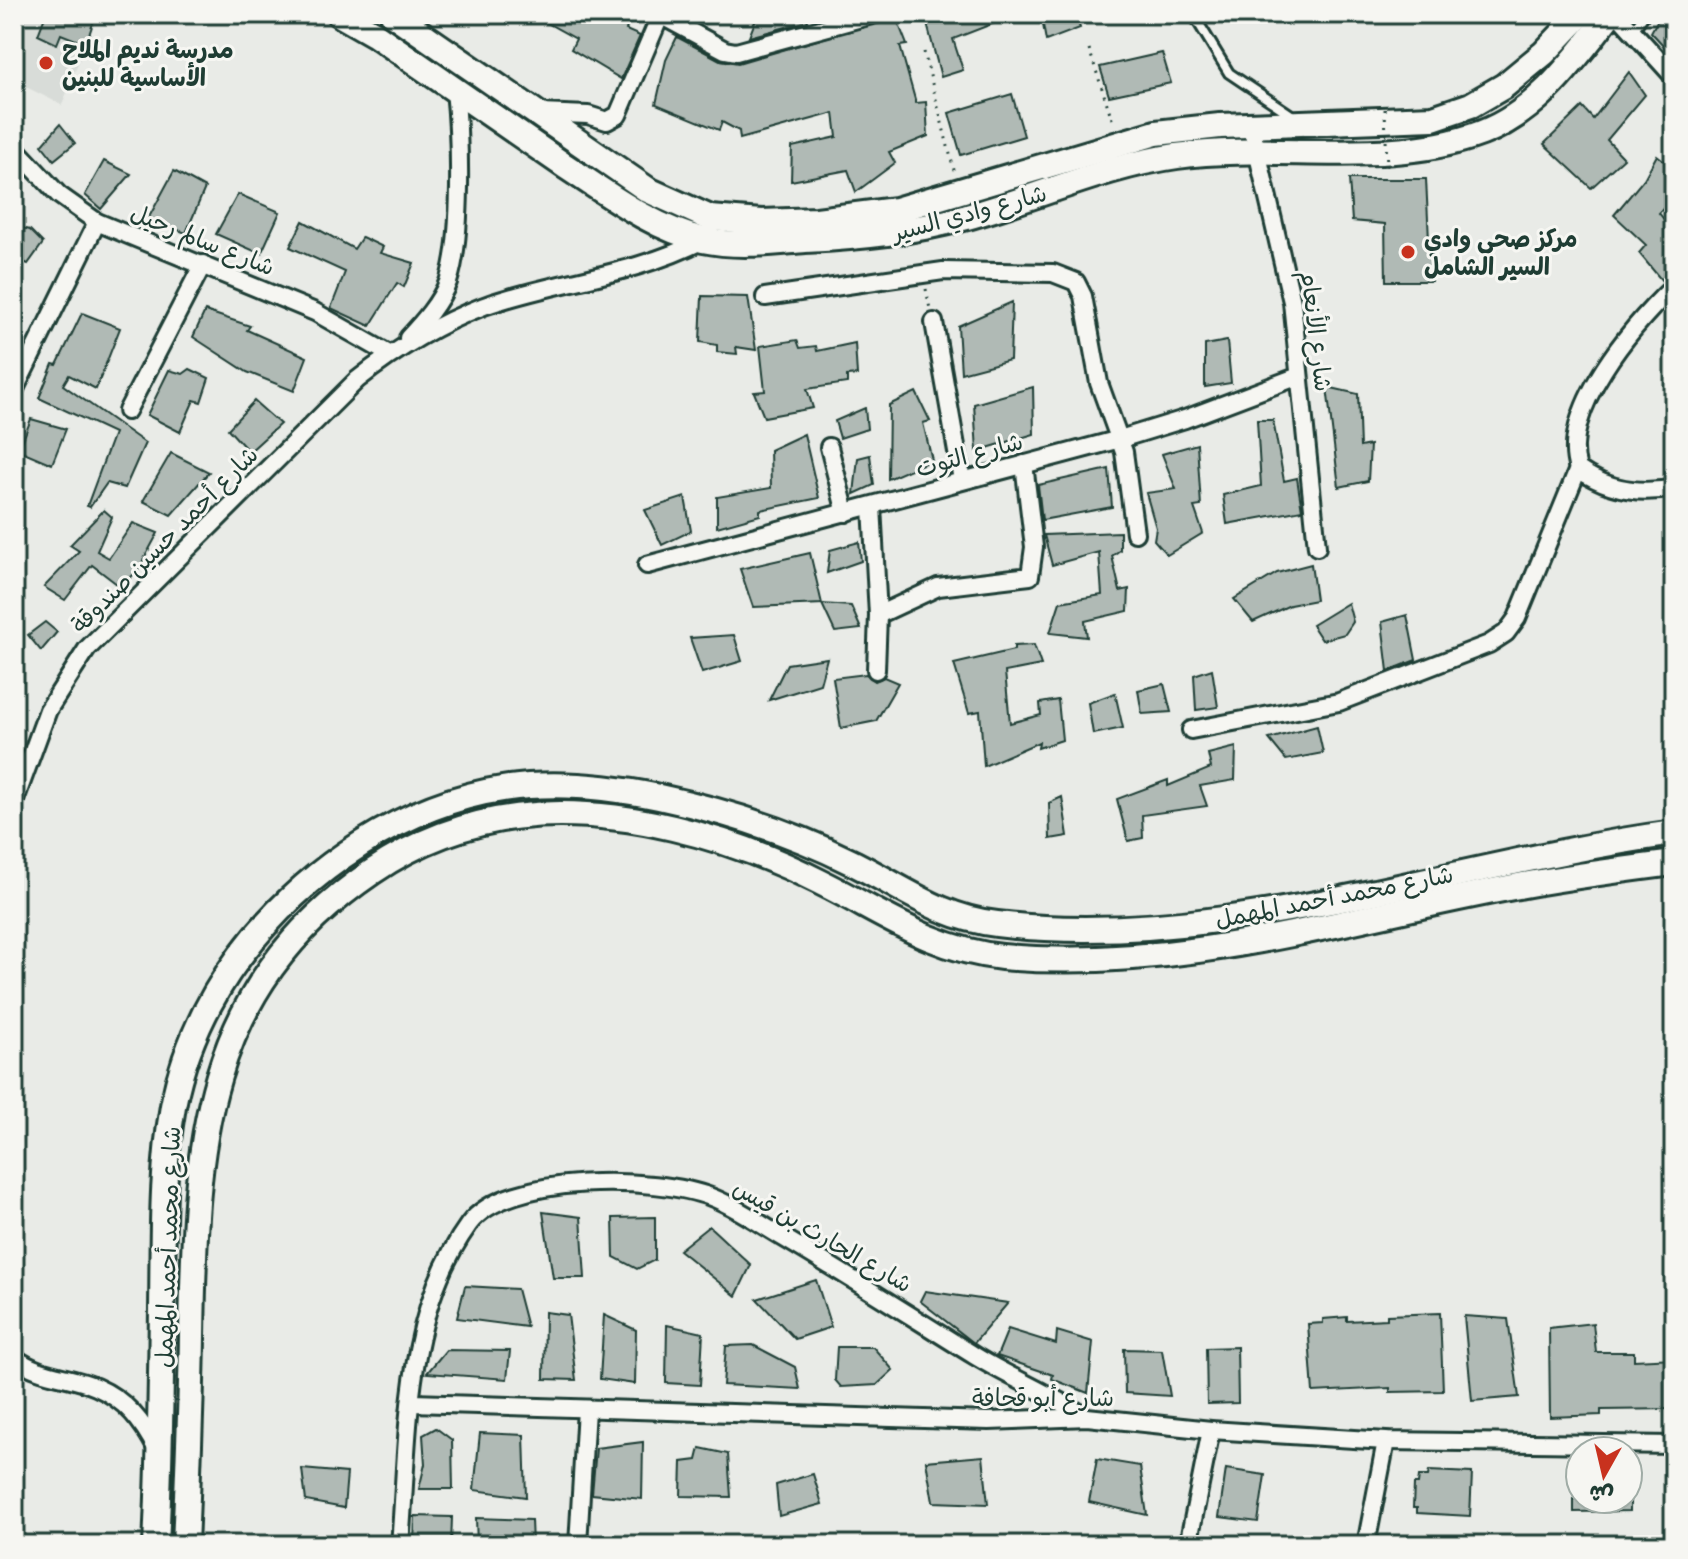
<svg xmlns="http://www.w3.org/2000/svg" width="1688" height="1559" font-family="Delius,'Playpen Sans Arabic',sans-serif">
<style>
.built{fill:#d8dcd8}
.building{fill:#b0bab5;stroke:#1f3d34;stroke-width:2}
.lines{fill:none;stroke-linecap:round;stroke-linejoin:round}
.service-casing{stroke:#1f3d34;stroke-width:14}
.minor-casing{stroke:#1f3d34;stroke-width:22}
.secondary-casing{stroke:#1f3d34;stroke-width:30}
.path{stroke:#1f3d34;stroke-width:3;stroke-dasharray:2 6;stroke-linecap:butt}
.service{stroke:#f6f6f2;stroke-width:8}
.minor{stroke:#f6f6f2;stroke-width:16}
.secondary{stroke:#f6f6f2;stroke-width:24}
.path-bridge{stroke:#1f3d34;stroke-width:3;stroke-dasharray:2 6;stroke-linecap:butt}
.poi-dot{fill:#c8321e;stroke:#f6f6f2;stroke-width:3}
.labels{text-anchor:middle;dominant-baseline:central;stroke-width:6;stroke-linejoin:round;paint-order:stroke}
.poi-label{font-size:24px;font-weight:bold;fill:#1f3d34;stroke:#f6f6f2;text-anchor:start}
.street-label{font-size:24px;fill:#1f3d34;stroke:#f6f6f2}
</style>
<rect width="100%" height="100%" fill="#e9ebe7"/>
<filter id="ink" filterUnits="userSpaceOnUse"><feTurbulence type="fractalNoise" baseFrequency=".0125" numOctaves="2"/><feDisplacementMap in="SourceGraphic" scale="16" xChannelSelector="R" yChannelSelector="G"/><feConvolveMatrix kernelMatrix="1 2 1 2 8 2 1 2 1" color-interpolation-filters="sRGB"/></filter>
<g filter="url(#ink)">
<path class="built" d="M14,14H97L62,105L14,81Z"/>
<g class="building">
<path d="M46,14H96L86,44L61,34L57,44L38,35Z"/>
<path d="M531,14H631L626,30L640,36L621,79L571,49L576,39Z"/>
<path d="M758,14H806L808,21L749,37Z"/>
<path d="M932,14H1015V15L953,39L963,70L941,77L925,16Z"/>
<path d="M1041,14H1075L1080,28L1046,41Z"/>
<path d="M1661,14H1674V39L1665,47L1651,32Z"/>
<path d="M896,17L907,45L900,46L916,103L926,102L928,136L889,152L895,163L856,192L848,170L791,181L792,147L837,137L834,113L740,139L739,131L722,122L719,130L656,104L666,60L677,37L720,60L738,63Z"/>
<path d="M1162,53L1171,83L1109,96L1100,67Z"/>
<path d="M1629,72L1645,95L1607,140L1624,158L1591,188L1544,144L1582,107L1593,119Z"/>
<path d="M1012,94L1024,136L961,155L949,113Z"/>
<path d="M60,124L75,143L54,160L42,145Z"/>
<path d="M1657,155L1674,168V197L1659,213L1674,232V267L1662,281L1639,253L1646,245L1614,215L1644,179Z"/>
<path d="M104,161L131,174L101,209L85,195Z"/>
<path d="M174,171L205,188L186,233L148,219Z"/>
<path d="M1349,179H1426L1431,281H1386L1385,224L1352,221Z"/>
<path d="M238,194L280,212L261,254L216,234Z"/>
<path d="M303,221L354,249L362,237L383,247L380,253L414,263L404,287L397,283L370,326L331,308L345,272L290,247Z"/>
<path d="M14,226L30,230L43,243L28,264L14,258Z"/>
<path d="M702,296L748,297L756,350L736,347L737,354L717,352V345L700,342Z"/>
<path d="M1012,302L1010,360L961,373L958,326Z"/>
<path d="M205,311L250,326L247,330L307,357L294,391L247,372L193,337Z"/>
<path d="M82,313L120,328L96,389L69,375L63,385L145,443L125,488L107,483L90,507L87,506L114,433L39,398L53,364L57,365Z"/>
<path d="M797,340L800,348L816,346L817,351L855,343L857,375L847,376V383L807,389L813,408L764,417L754,392L765,391L760,346Z"/>
<path d="M1227,341L1231,383L1205,387V345Z"/>
<path d="M190,369L209,378L201,402L194,400L180,432L147,415L169,370L183,374Z"/>
<path d="M1033,387L1034,434L977,451L974,404Z"/>
<path d="M1327,387L1358,394L1360,447L1370,445L1368,481L1339,487Z"/>
<path d="M916,392L930,421L923,423L932,460L888,479L889,405Z"/>
<path d="M254,401L280,424L249,452L228,429Z"/>
<path d="M865,408L867,429L840,438L835,421Z"/>
<path d="M31,419L66,429L52,464L19,450Z"/>
<path d="M1257,420H1273L1284,481L1297,478L1302,510L1227,524L1223,495L1261,486Z"/>
<path d="M804,434L819,498L760,510V515L717,527V497L771,488L770,450Z"/>
<path d="M1197,444L1201,506L1194,507L1203,533L1167,555L1154,540L1156,528L1146,493L1176,489L1162,454Z"/>
<path d="M171,453L209,472L171,515L143,501Z"/>
<path d="M870,455L874,485L854,494L858,458Z"/>
<path d="M1109,469L1112,507L1042,520L1038,485Z"/>
<path d="M685,497L691,531L662,545L645,510Z"/>
<path d="M104,510L112,517L97,551L109,558L133,523L158,533L139,568L122,588L92,565L65,600L44,587L79,551L70,545Z"/>
<path d="M1120,532V550L1112,556L1120,591L1129,589L1128,611L1085,621L1087,637L1050,633L1060,602L1102,595L1099,552L1052,565L1044,535Z"/>
<path d="M859,542L861,561L827,573L830,550Z"/>
<path d="M810,553L822,604L753,607L740,569Z"/>
<path d="M1311,564L1316,600L1290,605L1253,622L1234,599L1277,573Z"/>
<path d="M1348,603L1353,622L1345,634L1322,640L1312,625Z"/>
<path d="M822,604L851,606L861,629L835,632Z"/>
<path d="M1407,615L1416,660L1388,671L1382,622Z"/>
<path d="M45,622L57,632L41,651L28,635Z"/>
<path d="M734,635L742,661L702,673L690,638Z"/>
<path d="M1034,645L1041,665L1005,672L1010,723L1041,715L1040,703L1058,700L1062,740L1038,748L1039,742L984,766L980,711L969,713L954,664L1014,650V646Z"/>
<path d="M827,658L820,684L769,700L787,664Z"/>
<path d="M1212,669L1218,707L1196,710L1194,675Z"/>
<path d="M866,674L875,681L884,677L898,683L876,721L841,728L833,678Z"/>
<path d="M1164,684L1171,712L1142,714L1138,690Z"/>
<path d="M1115,693L1123,728L1093,734L1088,703Z"/>
<path d="M1317,726L1323,753L1286,760L1269,739Z"/>
<path d="M1236,747L1235,780L1200,786L1207,806L1142,815L1143,838L1128,841L1117,799L1168,780V786L1211,768L1208,754Z"/>
<path d="M1062,797L1068,836L1050,839L1049,803Z"/>
<path d="M543,1212L581,1217L585,1278H553Z"/>
<path d="M655,1217V1260L637,1269L614,1257L613,1218Z"/>
<path d="M709,1226L751,1265L736,1296L679,1250Z"/>
<path d="M816,1280L831,1327L795,1339L757,1299Z"/>
<path d="M465,1286L517,1289L527,1327L457,1318Z"/>
<path d="M925,1291L1008,1303L974,1343L920,1301Z"/>
<path d="M545,1312L568,1315L576,1380L544,1379Z"/>
<path d="M1440,1313L1443,1391L1390,1392V1388L1313,1392L1308,1324L1323,1323V1319L1347,1317V1321L1387,1319V1315Z"/>
<path d="M604,1315L636,1330L635,1384L600,1379Z"/>
<path d="M1464,1316L1508,1319L1519,1397L1472,1401Z"/>
<path d="M1593,1323L1596,1352H1634V1360L1674,1358V1409L1601,1410V1415L1550,1417L1549,1328Z"/>
<path d="M667,1325L703,1333L700,1385L666,1383Z"/>
<path d="M1008,1329L1056,1344L1057,1331L1093,1342L1088,1393L1052,1379L1053,1375L997,1356Z"/>
<path d="M753,1345L795,1367L800,1389L723,1385L726,1346Z"/>
<path d="M837,1347H873L893,1370L877,1385L841,1387L835,1380Z"/>
<path d="M1237,1347L1238,1403L1207,1404L1206,1348Z"/>
<path d="M1124,1349L1162,1350L1170,1396L1125,1393Z"/>
<path d="M446,1350L510,1351L507,1379L427,1373Z"/>
<path d="M436,1428L452,1440L453,1489H419L425,1464L423,1435Z"/>
<path d="M480,1433L524,1435L526,1497L474,1490Z"/>
<path d="M643,1442L642,1499L592,1494L596,1448Z"/>
<path d="M700,1448L728,1454L731,1497L681,1496L682,1462L697,1460Z"/>
<path d="M983,1456L988,1504L933,1502L926,1461Z"/>
<path d="M1097,1459L1140,1466L1147,1515L1089,1502Z"/>
<path d="M302,1469L347,1473L344,1508L306,1501Z"/>
<path d="M1226,1469L1265,1475L1258,1522L1219,1517Z"/>
<path d="M1429,1471L1472,1473L1470,1516L1417,1513V1508H1413L1414,1484H1418L1419,1476H1428Z"/>
<path d="M813,1474L822,1504L779,1516L776,1485Z"/>
<path d="M1574,1499H1630V1511L1574,1512Z"/>
<path d="M415,1516L452,1517L451,1545H414Z"/>
<path d="M476,1518L531,1520L532,1545H477Z"/>
</g>
<g class="lines">
<g class="service-casing">
<g id="service">
<path d="M1193,14L1229,73L1296,118"/>
<path d="M1087,15L1089,14"/>
<path d="M1633,30L1645,14"/>
</g>
</g>
<g class="minor-casing">
<g id="minor">
<path d="M1617,14L1674,77"/>
<path d="M660,15L725,50L736,52L876,14"/>
<path d="M540,113L588,115L607,121L618,115L661,14"/>
<path d="M1251,125L1292,302L1317,547"/>
<path d="M14,147L59,195L97,222L315,312L389,354"/>
<path d="M1674,286C1634,324 1559,410 1578,469C1608,490 1639,495 1674,488"/>
<path d="M765,297L943,271L1053,273L1076,282L1083,296L1099,383L1124,452L1135,533"/>
<path d="M934,322L962,480"/>
<path d="M408,338C423,322 440,303 448,282C463,238 460,138 455,90"/>
<path d="M14,391L97,222"/>
<path d="M127,411L203,264"/>
<path d="M829,447L846,513"/>
<path d="M872,506L878,615L876,670"/>
<path d="M647,565L1120,439L1185,419L1299,376"/>
<path d="M878,615L938,587L1030,576L1034,547L1024,464"/>
<path d="M1191,730L1339,702L1489,644L1506,633L1517,618L1578,469"/>
<path d="M14,803L48,710L87,649L357,380C396,349 437,324 484,306C557,280 634,276 703,240"/>
<path d="M14,1357C40,1377 68,1375 96,1387C126,1400 143,1422 157,1450"/>
<path d="M412,1403L989,1421L1087,1417L1211,1430L1386,1441L1674,1445"/>
<path d="M400,1545C409,1439 403,1315 469,1224C506,1173 657,1176 711,1197C735,1206 757,1222 779,1235C845,1274 909,1315 975,1356C1011,1378 1050,1394 1086,1417"/>
<path d="M578,1545L586,1409"/>
<path d="M1188,1545L1211,1430"/>
<path d="M1366,1545L1386,1441"/>
</g>
</g>
<g class="secondary-casing">
<g id="secondary">
<path d="M339,14L374,34C438,78 501,122 565,166C608,194 652,228 703,240C736,247 772,243 805,240C860,237 914,232 967,217C1037,198 1105,166 1177,156C1277,142 1386,169 1482,133C1538,112 1574,60 1610,14"/>
<path d="M393,14L648,190L710,218L762,222L817,220L896,210L1156,133L1220,126L1433,118L1471,105L1504,86L1544,53L1581,14"/>
<path d="M156,1545C160,1466 161,1388 162,1309C163,1242 161,1173 173,1106C194,996 268,903 361,844C459,782 547,774 659,797C725,811 791,832 851,862C901,886 940,918 997,924C1224,951 1451,863 1674,833"/>
<path d="M185,1545C188,1475 191,1406 192,1336C195,1147 200,989 372,872C466,808 565,803 673,828C725,840 773,858 820,882C881,912 932,950 1002,957C1181,972 1336,921 1508,888C1563,877 1619,870 1674,863"/>
</g>
</g>
<g class="path">
<path d="M1089,49L1114,125"/>
<path d="M924,52L955,174"/>
<path d="M926,289L930,309"/>
</g>
<use href="#service" class="service"/>
<use href="#minor" class="minor"/>
<use href="#secondary" class="secondary"/>
<path class="path-bridge" d="M1385,109L1387,169"/>
</g>
</g>
<g class="poi-dot">
<circle cx="46" cy="63" r="8"/>
<circle cx="1408" cy="252" r="8"/>
</g>
<g class="labels">
<g class="poi-label">
<text x="62" y="49">مدرسة نديم الملاح<tspan x="62" dy="28">الأساسية للبنين</tspan></text>
<text x="1424" y="238">مركز صحي وادي<tspan x="1424" dy="28">السير الشامل</tspan></text>
</g>
<g class="street-label">
<text transform="translate(969 212) rotate(-15)">شارع وادي السير</text>
<text transform="translate(203 239) rotate(22)">شارع سالم رحيل</text>
<text transform="translate(1317 331) rotate(83)">شارع الأنعام</text>
<text transform="translate(969 454) rotate(-15)">شارع التوت</text>
<text transform="translate(164 539) rotate(-45)">شارع أحمد حسين صندوقة</text>
<text transform="translate(1334 896) rotate(-11)">شارع محمد أحمد المهمل</text>
<text transform="translate(823 1235) rotate(30)">شارع الحارث بن قيس</text>
<text transform="translate(167 1247) rotate(-88)">شارع محمد أحمد المهمل</text>
<text x="1043" y="1397">شارع أبو قحافة</text>
</g>
</g>
<rect width="1688" height="1559" fill="none" stroke="#f6f6f2" stroke-width="48"/>
<rect x="24" y="24" width="1640" height="1511" fill="none" stroke="#1f3d34" stroke-width="3" filter="url(#ink)"/>
<g transform="translate(1604 1475) rotate(188)"><circle r="38" fill="#f6f6f2" stroke="#a0aca6" stroke-width="2"/>
<path d="M0-6L14 30L0 20L-14 30Z" fill="#c8321e"/>
<text y="-12" font-size="22" font-weight="bold" text-anchor="middle" fill="#1f3d34">ش</text>
</g>
</svg>
